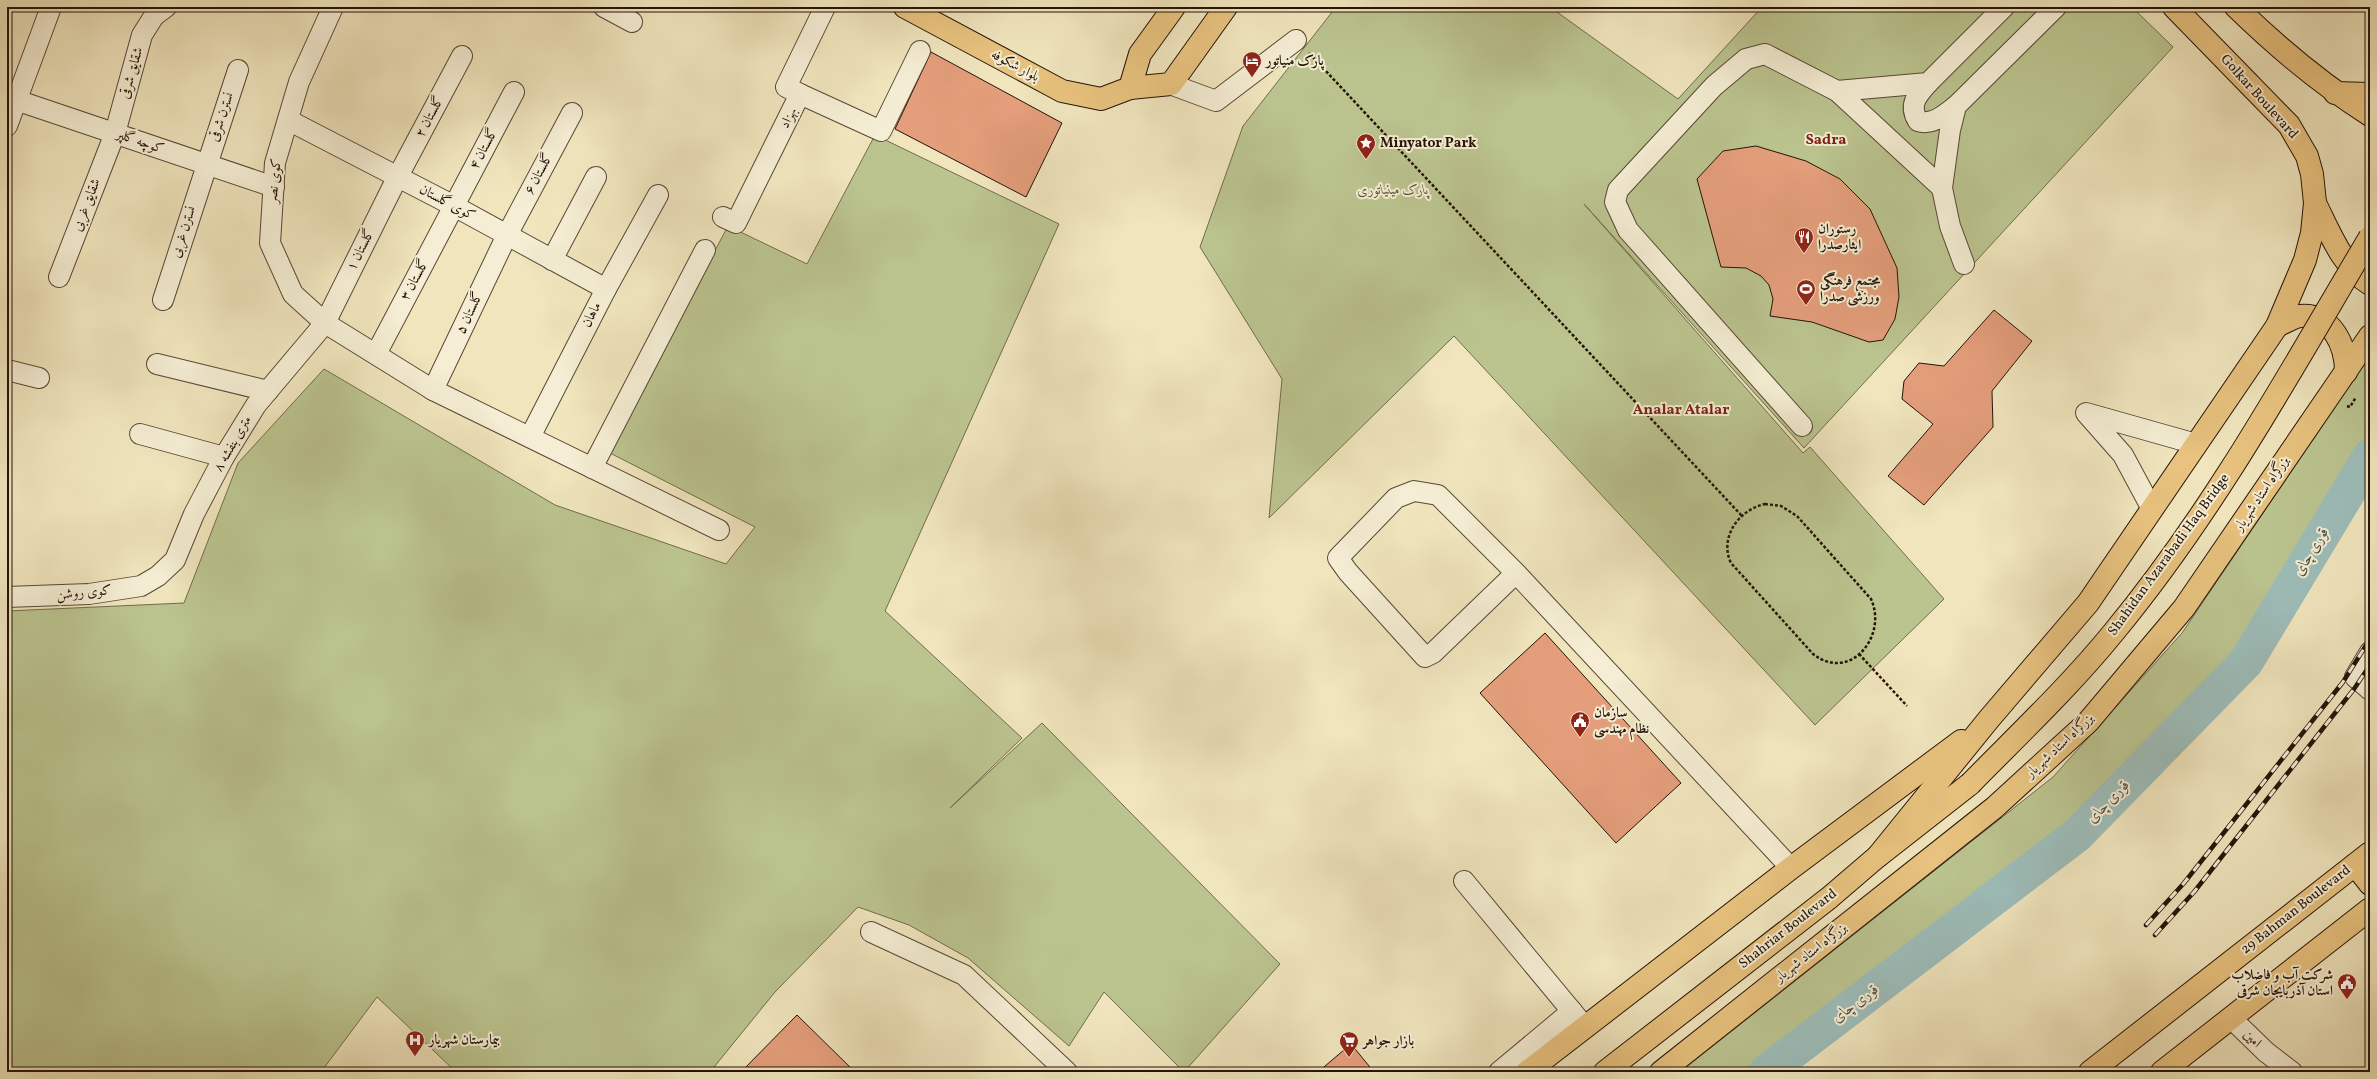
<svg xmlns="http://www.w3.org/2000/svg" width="2377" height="1079" font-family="Vollkorn,Amiri,serif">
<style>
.green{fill:#bbc48f;stroke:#706c4c}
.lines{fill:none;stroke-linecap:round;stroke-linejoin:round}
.river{stroke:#9dbdb9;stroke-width:35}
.building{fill:#e49e7b;stroke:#251308}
.minor-casing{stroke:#584835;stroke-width:22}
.major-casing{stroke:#251308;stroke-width:24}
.highway-casing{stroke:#251308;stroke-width:24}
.path{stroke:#251308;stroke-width:2.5;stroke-dasharray:3 2;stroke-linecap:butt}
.minor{stroke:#f5eed4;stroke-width:20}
.major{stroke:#e8c27e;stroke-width:22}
.highway{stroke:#e8c27e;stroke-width:22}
.rail-casing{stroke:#251308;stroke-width:4.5}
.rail{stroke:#f5eed4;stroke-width:3;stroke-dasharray:9;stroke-linecap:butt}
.highway-bridge-casing{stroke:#251308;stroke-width:24;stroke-linecap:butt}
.highway-bridge{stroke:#e8c27e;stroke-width:22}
.labels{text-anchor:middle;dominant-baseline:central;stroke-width:4;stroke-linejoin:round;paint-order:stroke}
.poi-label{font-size:14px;font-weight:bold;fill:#251308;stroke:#f5eed4;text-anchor:start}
.street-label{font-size:14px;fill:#251308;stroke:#f5eed4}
.park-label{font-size:14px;font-style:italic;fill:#5a5137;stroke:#f5eed4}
.neighbourhood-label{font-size:15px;font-weight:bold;fill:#7a1f14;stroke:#f5eed4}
.water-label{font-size:15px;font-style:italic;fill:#4f4e46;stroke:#f5eed4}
</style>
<rect width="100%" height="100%" fill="#f0e5bd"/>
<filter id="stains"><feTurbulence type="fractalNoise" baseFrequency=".005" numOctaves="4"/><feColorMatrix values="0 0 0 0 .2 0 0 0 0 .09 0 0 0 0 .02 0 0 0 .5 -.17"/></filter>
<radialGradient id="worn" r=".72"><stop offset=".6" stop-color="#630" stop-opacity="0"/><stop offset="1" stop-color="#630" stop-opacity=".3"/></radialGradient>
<g class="green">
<path d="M1336,7H1550L1678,99L1762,7H2132L2173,47L1804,448L1584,204L1803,453L1810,447L1944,599L1815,725L1454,336L1269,518L1282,379L1200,247L1243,126Z"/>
<path d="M875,135L1059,224L885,611L1022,738L950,808L1042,723L1280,964L1184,1072L1104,992L1069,1046L968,958L909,925L858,907L775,992L710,1072H456L377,997L321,1072H7V611L184,603L238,463L324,369L555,505L726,564L755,527L608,452L728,226L807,264Z"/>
<path d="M2370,355V437L2227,669L2076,824L1753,1072H1680L2053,777L2182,633Z"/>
</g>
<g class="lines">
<path class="river" d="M1766,1072L2077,835L2246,662L2370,456"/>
</g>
<g class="building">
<path d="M931,52L1062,123L1026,197L895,129Z"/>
<path d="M1756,146L1806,161L1840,179L1870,209L1897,268L1899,297L1895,319L1883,340L1869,342L1812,322L1770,316L1773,299L1769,285L1761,276L1746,268L1721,267L1697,179L1723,151Z"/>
<path d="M1994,310L2032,341L1992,391L1993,427L1924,505L1888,476L1933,424L1902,399L1904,381L1919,363L1944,366Z"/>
<path d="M1545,633L1681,783L1616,843L1480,693Z"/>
<path d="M797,1015L855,1072H741Z"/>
<path d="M1351,1044L1374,1072H1318Z"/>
</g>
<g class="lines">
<g class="minor-casing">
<g id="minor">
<path d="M333,7L299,82L275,163L270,243L293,294L325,323L433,390L719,530"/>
<path d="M604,7L632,22"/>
<path d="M1928,83C1917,95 1908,105 1918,121C1933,126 1945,114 1956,106"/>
<path d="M1170,84L1216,101L1296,40"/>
<path d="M1837,91L1928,83L2004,7"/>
<path d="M800,94L881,131L920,51"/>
<path d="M7,97L274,187"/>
<path d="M288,120L454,206L606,289"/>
<path d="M7,126L51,7"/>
<path d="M723,217L736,223L800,94L786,87L825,7"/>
<path d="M552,260L596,177"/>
<path d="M1964,264L1950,226L1942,188L1950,130L1956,106L2056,7"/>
<path d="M59,277L115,133L142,35L154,16L166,7"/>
<path d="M163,300L238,70"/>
<path d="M376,354L514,92"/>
<path d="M157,364L268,391"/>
<path d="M7,370L39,378"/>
<path d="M433,390L507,235L572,113"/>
<path d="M1802,426L1628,230L1615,202L1618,190L1714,86L1746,59L1765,54L1837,91L1942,188"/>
<path d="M140,434L224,457"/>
<path d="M530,437L606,289L658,195"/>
<path d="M592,468L705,250"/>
<path d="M2152,509L2123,455L2086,413L2196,444"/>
<path d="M1516,573L1433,653L1425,657L1348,572L1338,558L1396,498L1414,491L1438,495L1516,573L1791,868"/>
<path d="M7,597L89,594L141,586L158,576L175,560L194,514L224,457L256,405L325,323L397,178L462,56"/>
<path d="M2370,652L2355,677L2370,690"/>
<path d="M1464,881L1585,1027"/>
<path d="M871,932L964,975L1067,1072"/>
<path d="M2232,1019L2266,1052L2292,1072"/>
<path d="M1499,1072L1572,1011"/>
</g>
</g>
<g class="major-casing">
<g id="major">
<path d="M905,7L1062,91L1101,99L1130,88L1171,84L1226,7"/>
<path d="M2174,7L2289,125L2307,156L2312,174L2315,203"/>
<path d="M2236,7C2278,48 2321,84 2370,115"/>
<path d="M1130,88L1140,54L1174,7"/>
<path d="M2355,865L2370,884"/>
<path d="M2090,1072L2370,853"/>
<path d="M2162,1072L2370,909"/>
</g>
</g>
<g class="highway-casing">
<g id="highway">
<path d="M2335,93L2370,94"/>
<path d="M2315,203C2329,231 2343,268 2370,284"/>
<path d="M2277,326C2283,323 2293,317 2300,316C2332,313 2346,346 2346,372"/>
<path d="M1878,856L1989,719L2088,603L2277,326L2305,260L2312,233L2315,203"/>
<path d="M1527,1072L1791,868L1961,741"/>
<path d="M1605,1072L1829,898L1878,856L1970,784"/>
<path d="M1661,1072L1994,808L2088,722L2184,608L2370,336"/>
</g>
</g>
<g class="path">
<path d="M1309,53L1742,516"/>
<path d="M2347,406L2350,407L2356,397"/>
<path d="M1765,504L1781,506L1797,516L1871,599C1888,636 1850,683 1813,654L1731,563C1719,538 1738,510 1765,504Z"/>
<path d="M1859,654L1907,706"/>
</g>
<use href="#minor" class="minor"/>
<use href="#major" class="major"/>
<use href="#highway" class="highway"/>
<g class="rail-casing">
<g id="rail">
<path d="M2146,925L2184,883L2343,682L2370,639"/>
<path d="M2155,935L2194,892L2354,689L2370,665"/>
</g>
</g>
<use href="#rail" class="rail"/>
<g class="highway-bridge-casing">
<path id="highway-bridge" d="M1970,784C2018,735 2069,687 2113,633C2214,511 2290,372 2370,237"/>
</g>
<use href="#highway-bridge" class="highway-bridge"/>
</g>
<defs>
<g id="hotel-pin" transform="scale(1)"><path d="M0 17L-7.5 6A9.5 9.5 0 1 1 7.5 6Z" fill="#8f2418" stroke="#f5eed4"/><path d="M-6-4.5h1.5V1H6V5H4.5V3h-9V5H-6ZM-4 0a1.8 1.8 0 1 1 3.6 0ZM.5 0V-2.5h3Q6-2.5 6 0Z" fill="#fff"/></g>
<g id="sight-pin" transform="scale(1)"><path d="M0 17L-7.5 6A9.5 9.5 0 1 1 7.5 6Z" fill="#8f2418" stroke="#f5eed4"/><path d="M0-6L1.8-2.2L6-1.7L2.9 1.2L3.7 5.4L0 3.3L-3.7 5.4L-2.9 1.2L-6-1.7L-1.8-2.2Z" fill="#fff"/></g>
<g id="restaurant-pin" transform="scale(1)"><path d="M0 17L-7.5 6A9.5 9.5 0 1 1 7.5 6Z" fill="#8f2418" stroke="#f5eed4"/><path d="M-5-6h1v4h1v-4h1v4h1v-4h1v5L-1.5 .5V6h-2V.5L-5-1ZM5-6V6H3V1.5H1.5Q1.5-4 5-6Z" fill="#fff"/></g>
<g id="stadium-pin" transform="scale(1)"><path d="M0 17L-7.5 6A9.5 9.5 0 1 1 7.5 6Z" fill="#8f2418" stroke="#f5eed4"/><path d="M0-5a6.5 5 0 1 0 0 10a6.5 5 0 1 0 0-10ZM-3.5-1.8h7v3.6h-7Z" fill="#fff"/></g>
<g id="civic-pin" transform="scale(1)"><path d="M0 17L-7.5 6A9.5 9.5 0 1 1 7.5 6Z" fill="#8f2418" stroke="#f5eed4"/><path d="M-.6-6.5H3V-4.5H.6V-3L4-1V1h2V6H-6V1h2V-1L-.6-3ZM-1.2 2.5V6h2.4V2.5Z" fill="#fff"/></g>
<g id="hospital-pin" transform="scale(1)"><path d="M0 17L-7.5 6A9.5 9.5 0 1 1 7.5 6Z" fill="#8f2418" stroke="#f5eed4"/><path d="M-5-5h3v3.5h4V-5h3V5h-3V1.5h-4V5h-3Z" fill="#fff"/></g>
<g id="supermarket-pin" transform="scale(1)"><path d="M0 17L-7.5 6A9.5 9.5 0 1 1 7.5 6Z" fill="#8f2418" stroke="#f5eed4"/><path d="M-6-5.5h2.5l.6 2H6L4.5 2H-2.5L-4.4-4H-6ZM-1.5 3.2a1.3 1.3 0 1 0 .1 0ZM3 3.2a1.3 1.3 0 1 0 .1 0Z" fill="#fff"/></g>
</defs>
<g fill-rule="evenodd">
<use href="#hotel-pin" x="1252" y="61"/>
<use href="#sight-pin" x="1366" y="143"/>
<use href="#restaurant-pin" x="1804" y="237"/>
<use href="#stadium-pin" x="1806" y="289"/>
<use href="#civic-pin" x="1580" y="721"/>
<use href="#civic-pin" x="2347" y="983"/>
<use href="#hospital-pin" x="415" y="1040"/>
<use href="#supermarket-pin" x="1349" y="1041"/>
</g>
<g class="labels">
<g class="poi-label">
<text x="1266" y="61">پارک منیاتور</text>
<text x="1380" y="143">Minyator Park</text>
<text x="1818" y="229">رستوران<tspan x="1818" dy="16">ایثارصدرا</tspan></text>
<text x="1820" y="281">مجتمع فرهنگی<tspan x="1820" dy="16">ورزشی صدرا</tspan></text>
<text x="1594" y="713">سازمان<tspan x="1594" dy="16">نظام مهندسی</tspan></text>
<text x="2333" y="975" text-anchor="end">شرکت آب و فاضلاب<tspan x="2333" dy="16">استان آذربایجان شرقی</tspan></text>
<text x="429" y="1040">بیمارستان شهریار</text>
<text x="1363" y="1041">بازار جواهر</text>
</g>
<g class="street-label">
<text transform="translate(1015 66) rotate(28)">بلوار شکوفه</text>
<text transform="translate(132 73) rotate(-74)">شقایق شرقی</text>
<text transform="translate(2259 97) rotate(48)">Golkar Boulevard</text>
<text transform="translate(222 117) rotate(-71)">نسترن شرقی</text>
<text transform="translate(430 117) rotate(-62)">گلستان ۲</text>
<text transform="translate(789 118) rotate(-63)">بهزاد</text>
<text transform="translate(140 142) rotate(19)">کوچه گلپر</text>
<text transform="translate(484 149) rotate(-62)">گلستان ۴</text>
<text transform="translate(539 174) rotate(-62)">گلستان ۶</text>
<text transform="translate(275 181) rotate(-84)">کوی نصر</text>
<text transform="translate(447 203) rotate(28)">کوی گلستان</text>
<text transform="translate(87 205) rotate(-69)">شقایق غربی</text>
<text transform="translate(184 232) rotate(-72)">نسترن غربی</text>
<text transform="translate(361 250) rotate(-63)">گلستان ۱</text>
<text transform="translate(415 280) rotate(-62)">گلستان ۳</text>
<text transform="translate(470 313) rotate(-65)">گلستان ۵</text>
<text transform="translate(592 315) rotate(-63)">ماهان</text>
<text transform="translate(233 444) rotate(-60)">۸ متری بنفشه</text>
<text transform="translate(2262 494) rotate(-56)">بزرگراه استاد شهریار</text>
<text transform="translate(2169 555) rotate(-54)">Shahidan Azarabadi Haq Bridge</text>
<text transform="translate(84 593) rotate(-5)">کوی روشن</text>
<text transform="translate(2060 746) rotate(-43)">بزرگراه استاد شهریار</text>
<text transform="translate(2296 910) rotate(-38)">29 Bahman Boulevard</text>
<text transform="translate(1788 929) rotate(-38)">Shahriar Boulevard</text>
<text transform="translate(1811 953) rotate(-38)">بزرگراه استاد شهریار</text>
<text transform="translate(2252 1039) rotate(44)">امین</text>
</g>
<g class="park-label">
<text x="1393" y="190">پارک مینیاتوری</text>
</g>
<g class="neighbourhood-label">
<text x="1826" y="140">Sadra</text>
<text x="1681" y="410">Analar Atalar</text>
</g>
<g class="water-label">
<text transform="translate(2312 552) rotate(-59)">قوری چای</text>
<text transform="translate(2109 802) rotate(-46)">قوری چای</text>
<text transform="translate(1856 1004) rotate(-37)">قوری چای</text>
</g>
</g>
<rect width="2377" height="1079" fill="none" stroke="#f0e5bd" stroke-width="24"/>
<rect x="8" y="8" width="2361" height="1063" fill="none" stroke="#251308" stroke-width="2"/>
<rect x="12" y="12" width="2353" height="1055" fill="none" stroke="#251308"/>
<rect width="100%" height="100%" filter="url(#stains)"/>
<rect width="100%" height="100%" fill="url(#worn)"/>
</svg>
